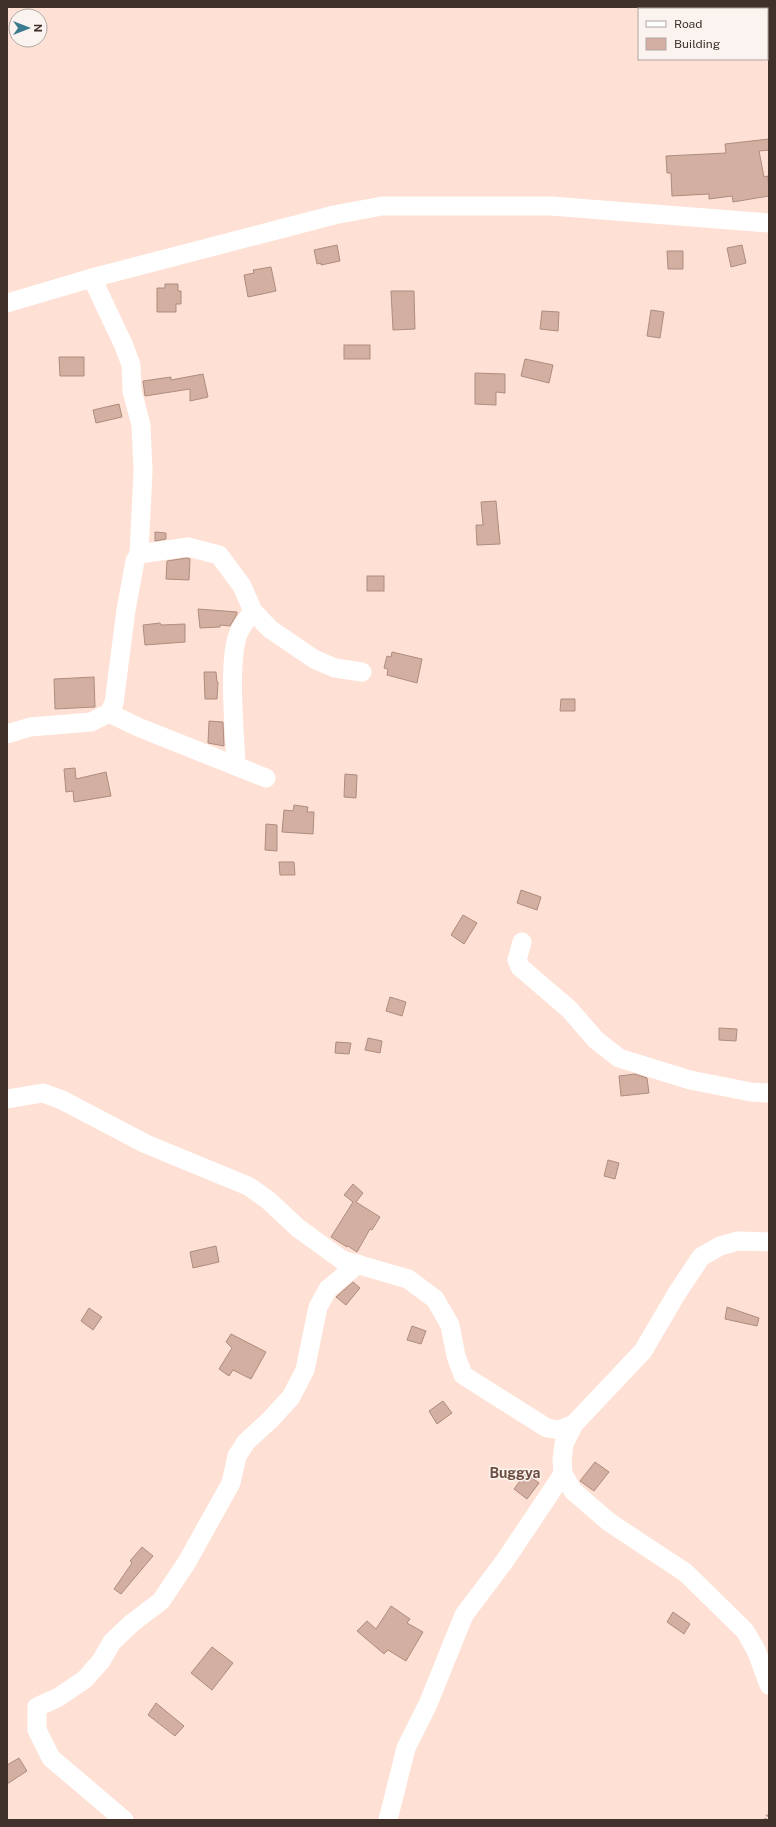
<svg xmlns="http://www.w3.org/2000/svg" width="776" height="1827" font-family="'Public Sans',sans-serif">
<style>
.building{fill:#d2afa0;stroke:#ae8d7e}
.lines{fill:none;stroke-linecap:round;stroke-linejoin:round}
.path{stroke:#ae968d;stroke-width:2.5;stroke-dasharray:2 2;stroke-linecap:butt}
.minor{stroke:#fff;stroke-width:19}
.labels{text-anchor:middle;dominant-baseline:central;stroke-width:3;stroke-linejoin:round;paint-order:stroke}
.quarter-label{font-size:14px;font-weight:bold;fill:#6d4e41;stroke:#faf3ef}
</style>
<rect width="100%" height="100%" fill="#fee0d4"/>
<g class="building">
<path d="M769,139V150L759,151L764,177L768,176L769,196L733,202L732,196L709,199V194L672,196L671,173H667L666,156L726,153L725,144Z"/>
<path d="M337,245L340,261L321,265V263L317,264L314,250Z"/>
<path d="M742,245L746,263L731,267L727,248Z"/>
<path d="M667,251H683V269H668Z"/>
<path d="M271,267L276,291L248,297L244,275L254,273L253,270Z"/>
<path d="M165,284H178V291H181V304H176V312H157V288H165Z"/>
<path d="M391,291H414L415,329L393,330Z"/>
<path d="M651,310L664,312L660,338L647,336Z"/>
<path d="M542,311L559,312L558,331L540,329Z"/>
<rect x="344" y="345" width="26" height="14"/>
<path d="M59,357H84V376H60Z"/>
<path d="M525,359L553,365L549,383L521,376Z"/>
<path d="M475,373L505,374V393L496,392V405L475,404Z"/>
<path d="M203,374L208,397L190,401V389L145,396L143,381L171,377V380Z"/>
<path d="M119,404L122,417L96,423L93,410Z"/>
<path d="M496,501L500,544L477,545L476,525H483L481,502Z"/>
<path d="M155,532L166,533V539L155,541Z"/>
<path d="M187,558L190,559L189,580L166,579L167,561Z"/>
<rect x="367" y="576" width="17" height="15"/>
<path d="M198,609L237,612V614L230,626L220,625V627L200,628Z"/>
<path d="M160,623L161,625L185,624V642L145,645L143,625Z"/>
<path d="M392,652L422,659L417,683L387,675L388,669L384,668L387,656L391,657Z"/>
<path d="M204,672H216L217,682H218L217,699H205Z"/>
<path d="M94,677L95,707L55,709L54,679Z"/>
<path d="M561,699H575V711H560Z"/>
<path d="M209,721L223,722L224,746L208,743Z"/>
<path d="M75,768L76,779L106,772L111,796L74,802L73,791L66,792L64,769Z"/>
<path d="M345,774L357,775L356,798L344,797Z"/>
<path d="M294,805L308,807L307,812H314L313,834L282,832L284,810L293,811Z"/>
<path d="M266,824L277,825V851L265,850Z"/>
<path d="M279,862H294L295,875H280Z"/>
<path d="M521,890L541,897L537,910L517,903Z"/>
<path d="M463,915L477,923L464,944L451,935Z"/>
<path d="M390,997L406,1002L402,1016L386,1011Z"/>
<path d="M719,1028L737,1029L736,1041L719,1040Z"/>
<path d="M368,1038L382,1041L380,1053L365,1050Z"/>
<path d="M336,1042L351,1043L349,1054L335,1053Z"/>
<path d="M635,1074L647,1078L649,1093L621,1096L619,1076Z"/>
<path d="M608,1160L619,1163L615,1179L604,1176Z"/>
<path d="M353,1184L363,1193L356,1202L380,1217L372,1230L370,1229L357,1252L348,1246L347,1247L331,1237L353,1202L344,1195Z"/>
<path d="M216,1246L219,1262L193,1268L190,1252Z"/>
<path d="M353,1282L360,1288L346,1305L336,1297Z"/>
<path d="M727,1307L759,1318L757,1326L725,1319Z"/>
<path d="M89,1308L102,1317L93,1330L81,1321Z"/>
<path d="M412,1326L426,1331L421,1344L407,1340Z"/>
<path d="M231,1334L266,1352L251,1379L233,1370L229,1376L219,1369L232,1348L226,1342Z"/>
<path d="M443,1401L452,1413L437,1424L429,1411Z"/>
<path d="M595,1462L609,1472L594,1491L580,1481Z"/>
<path d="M526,1473L539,1483L527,1499L514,1489Z"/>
<path d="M142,1547L153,1556L121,1594L114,1589L132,1563L130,1561Z"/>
<path d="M391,1606L410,1619L407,1623L423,1632L406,1661L388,1650L384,1654L357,1631L367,1621L376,1629Z"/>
<path d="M673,1612L690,1624L684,1634L667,1622Z"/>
<path d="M212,1647L233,1663L212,1690L191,1673Z"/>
<path d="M156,1703L184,1726L175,1736L148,1715Z"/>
<path d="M19,1758L27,1771L7,1784V1765Z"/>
</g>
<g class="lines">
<path class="path" d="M765,1820L769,1812"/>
<g class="minor">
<path d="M7,303L92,278L334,215L382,206H551L769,223"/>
<path d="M139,554L188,547L219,555L242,586L253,611L270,629L314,659L335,668L362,672"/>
<path d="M109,713L138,727L266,778"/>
<path d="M7,734L30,727L91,722L109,713L114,703L126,610L135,561L139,554L143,471L141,425L132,391L131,365L124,346L92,278"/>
<path d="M236,766C235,734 227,659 239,632C242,625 248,618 253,611"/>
<path d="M522,942L517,960L520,967L569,1009L596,1040L619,1058L690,1080L751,1092L769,1093"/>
<path d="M7,1099L43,1093L62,1100L146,1144L248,1186L268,1200L298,1228L342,1260L408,1279L435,1299L450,1325L456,1356L463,1375L547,1428L559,1430L574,1424"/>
<path d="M769,1242L738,1241L720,1246L701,1257L677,1293L643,1351L574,1424L564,1444L562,1460L563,1474L573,1491L609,1522L686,1573L745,1631L756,1650L769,1685"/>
<path d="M124,1820L51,1758L37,1730V1707L59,1697L85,1679L101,1661L112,1642L132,1623L161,1601L187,1562L231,1483L237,1456L246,1442L271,1419L291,1397L305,1370L318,1307L328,1289L358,1264"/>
<path d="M388,1820L406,1748L428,1704L464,1615L504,1562L563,1474"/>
</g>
</g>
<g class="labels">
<g class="quarter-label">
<text x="515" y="1473">Buggya</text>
</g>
</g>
<rect width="776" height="1827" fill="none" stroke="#40312b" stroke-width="16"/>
<rect x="638" y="8" width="130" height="52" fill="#faf3ef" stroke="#b0a5a1"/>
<rect x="646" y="21" width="20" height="6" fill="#ffffff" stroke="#b0a5a1"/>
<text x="674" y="28" font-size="12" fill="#40312b">Road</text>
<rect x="646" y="38" width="20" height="12" fill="#d2afa0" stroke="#b0a5a1"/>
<text x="674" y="48" font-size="12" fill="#40312b">Building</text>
<g transform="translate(28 28) rotate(90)"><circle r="19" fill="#faf3ef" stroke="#b0a5a1"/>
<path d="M0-3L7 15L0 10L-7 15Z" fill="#3c7a90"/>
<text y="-6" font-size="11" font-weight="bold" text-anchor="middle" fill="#40312b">N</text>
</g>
</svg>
